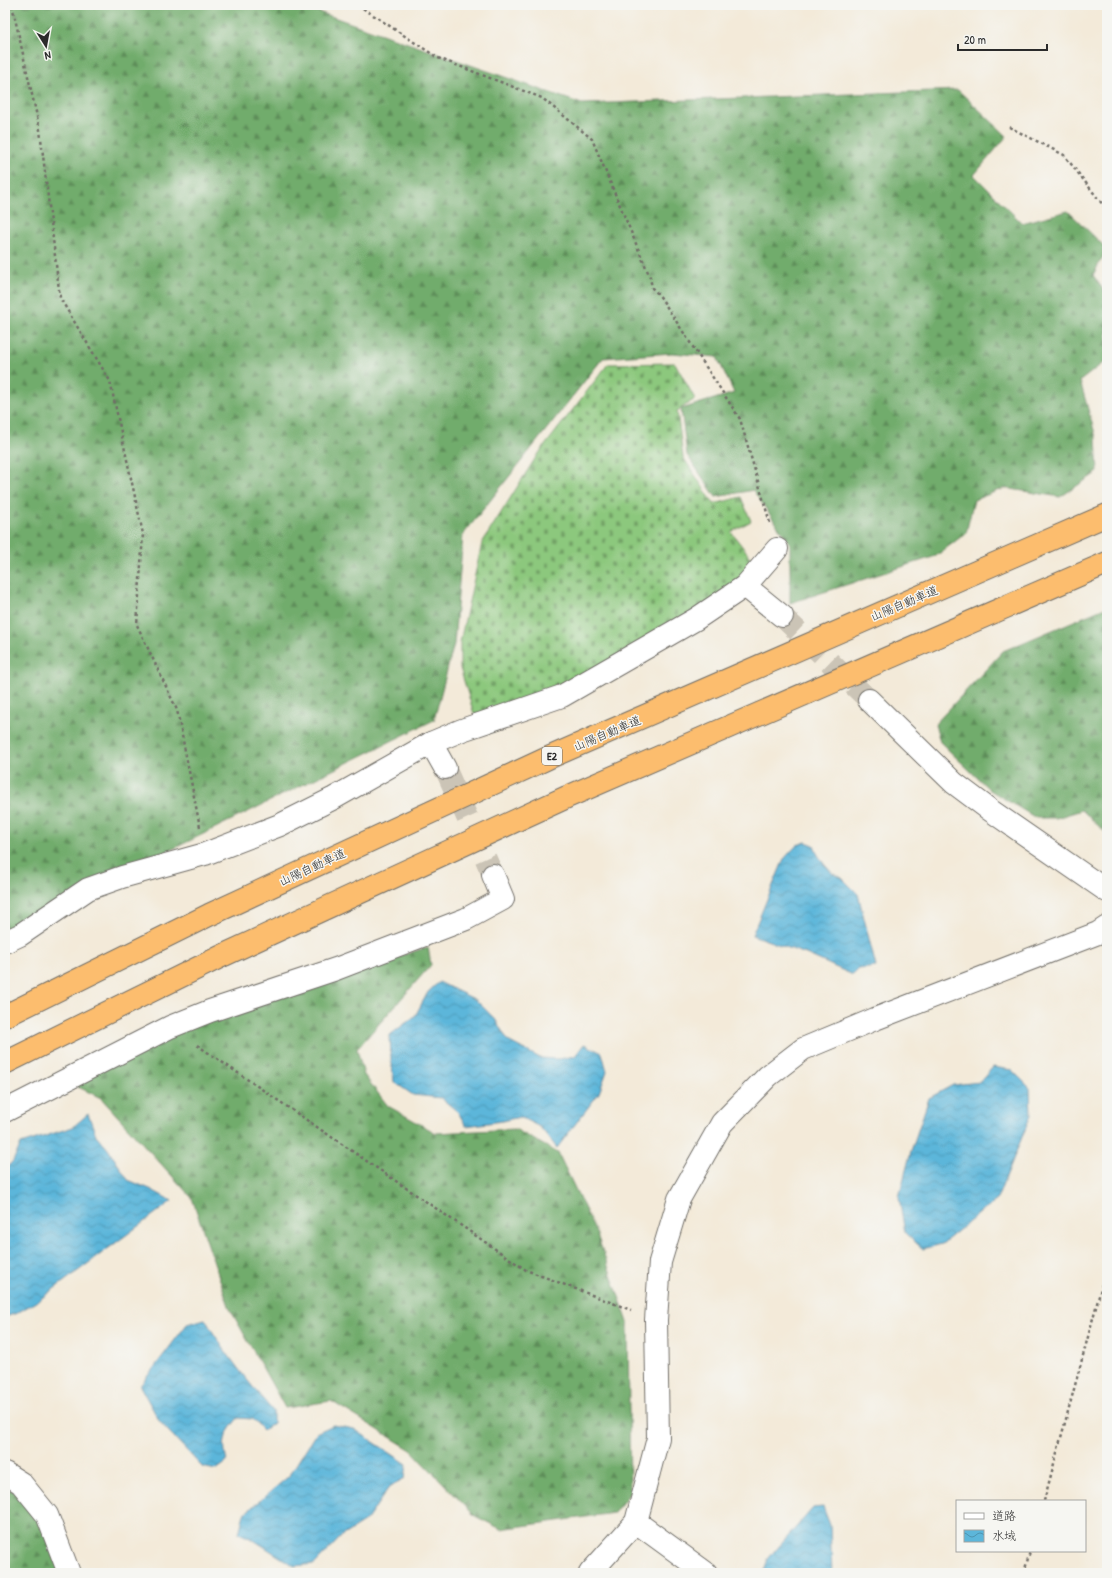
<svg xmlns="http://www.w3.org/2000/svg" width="1112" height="1578" font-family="'Patrick Hand','Klee One',sans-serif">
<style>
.forest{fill:url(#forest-firs);stroke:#4e6c4c}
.cemetery{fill:url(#cemetery-stones);stroke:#5c7a54}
.water{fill:url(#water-waves);stroke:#447082}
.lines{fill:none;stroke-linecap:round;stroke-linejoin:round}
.minor-tunnel{stroke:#cbc4b6;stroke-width:22;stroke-dasharray:22 11;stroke-linecap:butt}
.minor-casing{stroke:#716e68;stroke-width:24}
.motorway-casing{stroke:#716e68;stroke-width:24}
.path{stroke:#716e68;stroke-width:2.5;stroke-dasharray:3 3;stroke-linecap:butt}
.minor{stroke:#fff;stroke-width:22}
.motorway{stroke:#fcbd6e;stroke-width:22}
.labels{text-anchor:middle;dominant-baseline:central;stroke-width:3;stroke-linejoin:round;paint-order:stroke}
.shield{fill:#f6f6f2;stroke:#686867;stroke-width:1}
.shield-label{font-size:11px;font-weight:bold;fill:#2b2b2b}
.street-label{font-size:12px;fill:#2b2b2b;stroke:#f6f6f2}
</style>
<defs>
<pattern id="forest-firs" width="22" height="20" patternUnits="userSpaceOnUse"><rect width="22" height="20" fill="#71ac6c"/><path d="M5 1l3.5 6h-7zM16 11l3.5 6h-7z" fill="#5d8c59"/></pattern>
<pattern id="cemetery-stones" width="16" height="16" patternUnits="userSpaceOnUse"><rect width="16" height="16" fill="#8cc87d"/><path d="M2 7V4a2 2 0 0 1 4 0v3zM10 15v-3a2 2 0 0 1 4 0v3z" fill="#73a367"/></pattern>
<pattern id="water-waves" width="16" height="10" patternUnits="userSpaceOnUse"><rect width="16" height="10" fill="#5cb6da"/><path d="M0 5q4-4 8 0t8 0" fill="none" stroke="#4c94b1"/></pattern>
</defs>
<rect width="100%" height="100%" fill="#f6f6f2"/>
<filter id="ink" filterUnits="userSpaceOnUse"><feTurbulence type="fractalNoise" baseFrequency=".025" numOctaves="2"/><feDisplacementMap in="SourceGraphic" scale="8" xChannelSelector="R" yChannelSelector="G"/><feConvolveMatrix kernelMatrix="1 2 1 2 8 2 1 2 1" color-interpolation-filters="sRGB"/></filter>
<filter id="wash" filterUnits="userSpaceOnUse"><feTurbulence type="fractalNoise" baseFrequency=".012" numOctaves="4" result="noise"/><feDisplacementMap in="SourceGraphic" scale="16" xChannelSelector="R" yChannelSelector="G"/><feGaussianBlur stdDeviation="0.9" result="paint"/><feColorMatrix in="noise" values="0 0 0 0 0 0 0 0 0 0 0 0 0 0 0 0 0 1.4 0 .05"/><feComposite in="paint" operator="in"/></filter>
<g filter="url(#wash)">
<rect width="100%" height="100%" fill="#f3ead9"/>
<g class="forest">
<path d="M5,5H299L582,104L958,90L1007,136L974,175L1022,223L1068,211L1107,249L1093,275L1107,295V360L1080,381L1096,437L1098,472L1060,497L1005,488L974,500L966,533L936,556L790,603V544L753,490L716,497L687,455L681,409L734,393L717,357L672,353L603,358L463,535L454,644L434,720L5,932Z"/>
<path d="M1107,607V834L1082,810L1056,818H1036L990,790L940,742L935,724L1003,651Z"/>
<path d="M428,947L431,965L357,1049L364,1075L388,1106L436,1133L515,1129L558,1153L596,1232L628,1322L630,1493L614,1513L501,1529L475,1516L411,1450L331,1401L285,1408L230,1309L192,1198L101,1098L72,1084L211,1016Z"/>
<path d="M5,1487L17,1493L42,1523L60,1573H5Z"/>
</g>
<path class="cemetery" d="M675,363L695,399L677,411L683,457L714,504L741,497L751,521L731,532L756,564L712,603L557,690L498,711L474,714L460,668V642L482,543L536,457L608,364Z"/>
<g class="water">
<path d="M806,842L814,845L818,855L824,864L833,874L842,878L858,894L876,967L859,969L853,975L806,954L752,935L784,859L797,845Z"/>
<path d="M439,982L476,1000L495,1019L508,1041L540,1058L559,1059L575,1056L584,1044L602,1053L607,1071L599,1093L557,1148L540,1127L520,1117L502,1121L466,1126L458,1112L441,1098L413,1095L394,1082L391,1059L390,1035L415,1016L428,992Z"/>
<path d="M993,1067L1012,1070L1030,1088L1031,1115L997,1199L942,1244L923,1249L905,1233L899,1197L911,1151L929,1098L953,1085L980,1082Z"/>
<path d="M88,1114L96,1135L108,1149L128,1180L150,1189L172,1201L39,1300L17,1313L5,1317V1169L13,1161L21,1144L73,1127Z"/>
<path d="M205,1319C224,1352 248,1382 273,1411V1423L263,1430L253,1419L238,1418C224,1435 222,1440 227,1462L216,1470L202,1467L160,1422L140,1386L187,1324Z"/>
<path d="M333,1425L354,1429L407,1464L405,1478L389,1487L367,1520L343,1535L315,1564L294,1566L252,1539L239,1533L244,1514L289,1476L316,1433Z"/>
<path d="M823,1507L830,1525L832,1573H763L768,1559L813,1508Z"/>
</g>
</g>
<g filter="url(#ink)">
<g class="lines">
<g class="minor-tunnel">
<path d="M782,616L869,700"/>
<path d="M445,768L493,875"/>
</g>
<g class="minor-casing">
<g id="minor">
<path d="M745,586L782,616"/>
<path d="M869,700L954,783L990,810L1107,891"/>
<path d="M431,743L445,768"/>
<path d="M5,942L20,935L88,889L122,877L205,854L280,825L334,798L431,743L462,730L562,696L696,619L745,586L777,549"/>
<path d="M5,1111L170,1027L210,1011L336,969L466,919L503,899L493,875"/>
<path d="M5,1473L21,1483L47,1515L69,1573"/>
<path d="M636,1522L706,1573"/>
<path d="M590,1573L636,1522L658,1438L656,1320L660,1262L679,1199L722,1123L768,1076L803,1049L875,1019L1098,933L1107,927"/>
</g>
</g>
<g class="motorway-casing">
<g id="motorway">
<path d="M5,1016L209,915L548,758L1107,515"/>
<path d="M5,1063L224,955L567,797L1107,563"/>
</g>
</g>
<g class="path">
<path d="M12,5L40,130L60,298L110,381L143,534L137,625L177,710L200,827"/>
<path d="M358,5L438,58L542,98L592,139L650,277L652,288L659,295L740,419L770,523"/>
<path d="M1009,127L1064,155L1107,210"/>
<path d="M197,1045L526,1270L631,1310"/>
<path d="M1044,1501L1107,1266"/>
<path d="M1024,1573L1030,1551"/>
</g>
<use href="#minor" class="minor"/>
<use href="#motorway" class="motorway"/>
</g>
</g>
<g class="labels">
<rect class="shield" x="542" y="747" width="20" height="18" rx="3"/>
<g class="shield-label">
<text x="552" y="756">E2</text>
</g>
<g class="street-label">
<text transform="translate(904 603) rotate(-23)">山陽自動車道</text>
<text transform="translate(607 733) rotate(-23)">山陽自動車道</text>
<text transform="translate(312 867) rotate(-25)">山陽自動車道</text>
</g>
</g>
<rect width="1112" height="1578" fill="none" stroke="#f6f6f2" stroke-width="20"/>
<rect x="956" y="1500" width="130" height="52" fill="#f6f6f2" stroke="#a5a5a2"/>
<rect x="964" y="1513" width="20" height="6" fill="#ffffff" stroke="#a5a5a2"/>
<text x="992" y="1520" font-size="12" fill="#2b2b2b">道路</text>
<rect x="964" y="1530" width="20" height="12" fill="url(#water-waves)" stroke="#a5a5a2"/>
<text x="992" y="1540" font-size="12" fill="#2b2b2b">水域</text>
<g transform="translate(46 46) rotate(169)" stroke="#f6f6f2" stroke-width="3" paint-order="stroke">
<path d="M0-3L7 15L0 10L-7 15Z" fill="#2b2b2b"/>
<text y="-6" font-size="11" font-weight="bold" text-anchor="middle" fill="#2b2b2b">N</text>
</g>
<path d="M958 44v6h89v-6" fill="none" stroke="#2b2b2b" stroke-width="2"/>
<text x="964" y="44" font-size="12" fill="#2b2b2b" stroke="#f6f6f2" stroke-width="3" paint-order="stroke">20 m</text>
</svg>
